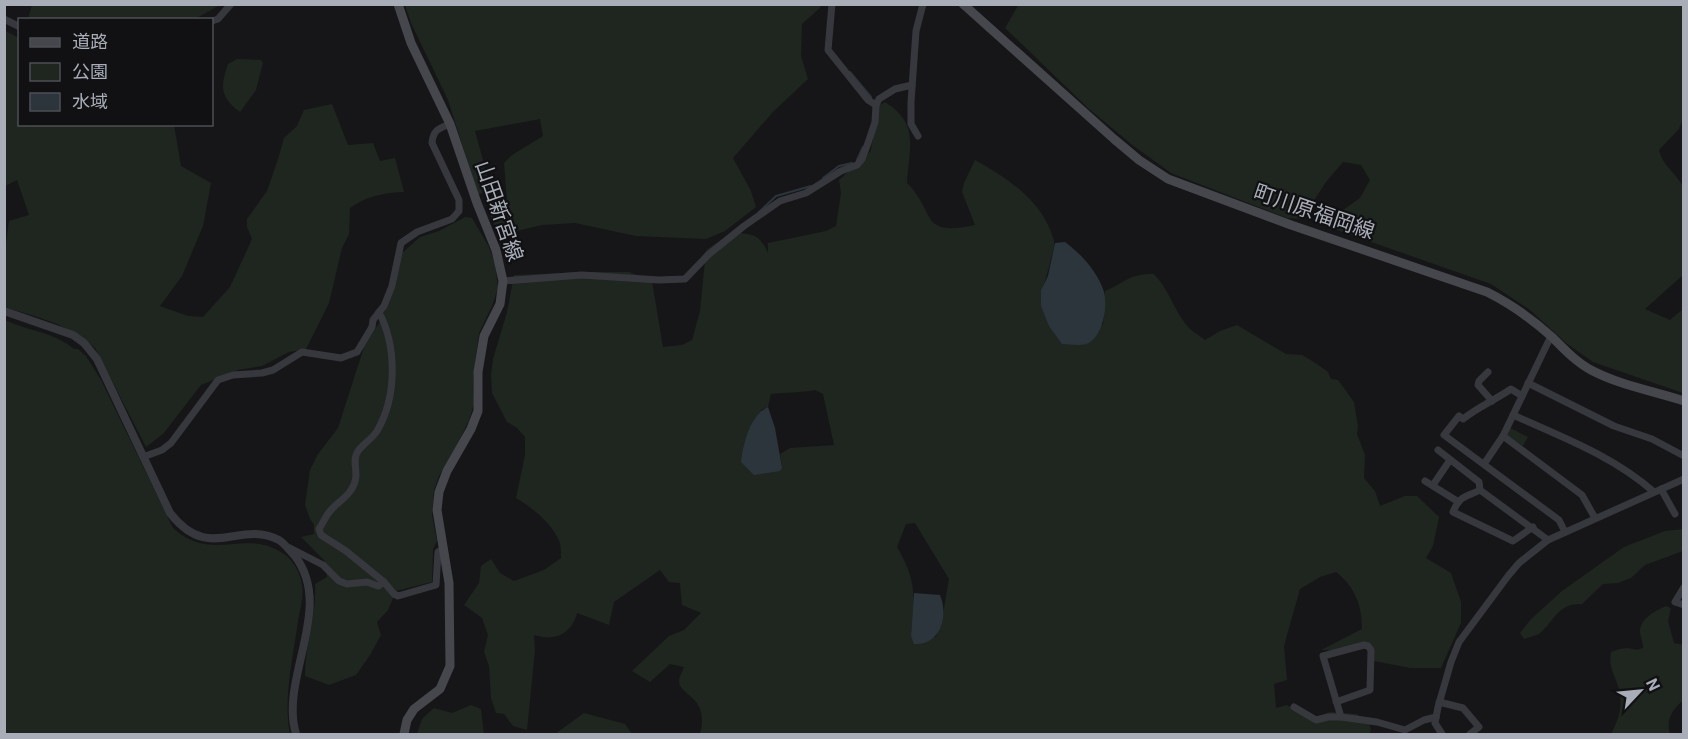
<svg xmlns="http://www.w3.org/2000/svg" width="1688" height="739" font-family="Roboto,'Noto Sans JP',sans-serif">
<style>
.green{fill:#1e261f;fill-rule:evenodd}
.water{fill:#2c353c}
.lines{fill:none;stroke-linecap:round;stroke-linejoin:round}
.stream{stroke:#2c353c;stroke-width:2}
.minor{stroke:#37383d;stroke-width:7}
.tertiary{stroke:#37383d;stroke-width:8}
.secondary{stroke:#45474d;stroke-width:9}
.labels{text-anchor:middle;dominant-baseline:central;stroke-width:4.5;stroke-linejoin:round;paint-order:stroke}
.street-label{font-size:21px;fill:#a8adb8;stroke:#111113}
</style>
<rect width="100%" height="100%" fill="#161618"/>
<g class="green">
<path d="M820,4V8L802,24L801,56L808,79L773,112L733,158L751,191L756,207L725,231L706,239L636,236L575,223L542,225L499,235L490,215L507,201L504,163L512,155L543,136L540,119L475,131L491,189L478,195L448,100L411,23L405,5Z"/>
<path d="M1019,4L1683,5V118L1679,129L1659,150C1662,165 1675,172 1682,185L1683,184V275L1645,309L1670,320L1683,309V393L1593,362L1566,343L1530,310L1491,284L1337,230L1343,210L1360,198L1370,180L1361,165L1343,162L1326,182L1302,219L1287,218L1171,173L1131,144L1089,109L1005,28Z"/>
<path d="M32,5V4L220,5L195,19H28Z"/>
<path d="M4,30L17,37L19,34L20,124L174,125L181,166L211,183L203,226L182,276L160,306L188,316L203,317L230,287L252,239L247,227V219L267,191L278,159L284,138L297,126L304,110L332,104L348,145L373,143L380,161L395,158L404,192C385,192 365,197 350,208L349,234L342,248L329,303L306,349L289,352L262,366L238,370L201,385L163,434L146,447L95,348C67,323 39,318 5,307V250L9,221L29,215L17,180L5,186Z"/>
<path d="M237,59L261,60L263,63L256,90L240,112C220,97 220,87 228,64Z"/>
<path d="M885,102C920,124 909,147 907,183C937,213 918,237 975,225L962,192L964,183L975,160C1008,178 1044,202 1054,241C1055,248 1051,257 1050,263C1047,273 1046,281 1041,290L1103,325L1105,291C1127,282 1127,274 1154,274C1170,291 1174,311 1189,328C1193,332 1200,336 1205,340L1220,331L1237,325L1286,354L1302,355L1314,362L1328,372L1331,379L1338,380L1354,402L1358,426L1357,434L1365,455L1364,478L1375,491L1380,506L1405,496H1417L1439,517L1433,546L1426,558L1451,573L1461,602V623L1441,668H1410L1374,661L1372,648L1366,642L1340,650H1321L1362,629C1362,605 1355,587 1336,572L1320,577L1300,589L1284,646L1287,680L1274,684L1276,708L1287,705L1302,714L1319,717L1330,712L1357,714L1369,723L1371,730L1369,734H700C710,696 679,696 679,681C679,677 683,671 684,667L670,664L650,682L632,671L669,636L684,630L701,613L682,605L680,583L669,582L660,570L614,602L609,625L577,613C572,634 554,642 534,635L535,650L527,730L513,726L504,714L496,713L491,698L489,666L484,652L488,635L482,618L464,605L479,583L481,566L491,559L500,573L514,581L544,570L561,558C561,554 561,548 560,543C553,524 533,508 516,498L525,455V437L517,428L507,422L492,393L491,374L493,359L507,312L514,275L585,272H629L652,281L663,347L682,345L692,340L700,311L706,250L733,232C753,235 759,233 768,253V243L826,231L836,226L841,193L839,180L849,171L860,165L871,150L878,106ZM815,390L823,394L834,445L790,448L780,454L782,468L761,410L768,407L771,394C786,392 800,393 815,390ZM915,523L949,579L943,614L936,637L911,636C914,596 918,583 897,547L906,524Z"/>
<path d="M465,217L472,218L489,247L495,263L498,288L492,306L479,333L473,380L474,404L469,420L454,452L439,476L434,490L432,515L437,541L433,549L432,582L396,591L388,610L377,622L381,635L370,655L356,675L329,685L305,676C305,645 317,615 315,584L327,577L324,560L301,537L314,534V525L310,519L305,505L310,470L318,454L338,428L365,344L380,322L396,285L401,254L420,237L439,231Z"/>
<path d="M5,320C30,332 52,331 74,349H78L86,356L101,380L173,528C212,564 247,527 284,554C294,561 300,572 302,585C304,596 300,610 298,621C293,658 283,698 290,734H5Z"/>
<path d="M1510,428L1528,437L1523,446L1507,436Z"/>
<path d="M1683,529V551L1645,565L1631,578L1618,583L1603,584L1582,604C1557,603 1555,621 1539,634C1535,636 1529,637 1524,639L1520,633L1531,619L1562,591L1624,547L1665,531Z"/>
<path d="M1666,606L1671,608L1668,621L1674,643L1684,645L1683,700C1672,711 1666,718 1670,734H1611C1619,719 1623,706 1619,689C1615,675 1608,667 1611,652C1621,648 1627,647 1637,650L1643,648C1643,643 1641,638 1640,633C1639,619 1655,611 1666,606Z"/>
<path d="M471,705L481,709L484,734H417L422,719L434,708L452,713Z"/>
<path d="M584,713L625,724L632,734H555Z"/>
</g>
<g class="water">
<path d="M1065,242C1081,254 1096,270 1103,289C1109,303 1103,339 1086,344C1079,346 1069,344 1062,344L1049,326L1041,306V290L1048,276L1055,243Z"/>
<path d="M768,407L775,428L782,468L780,471L754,475L741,462C743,444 750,415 768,407Z"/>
<path d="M914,593L940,595C949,616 940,646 914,644L911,636Z"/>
</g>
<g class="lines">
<g class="stream">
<path d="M850,72L871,97V101"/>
<path d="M857,160L863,147"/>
<path d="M823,178L839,166L852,163"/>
<path d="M759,212L776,196L811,186"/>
</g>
<g class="minor">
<path d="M832,4L828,50L868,100L876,105"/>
<path d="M4,19L20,27"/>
<path d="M212,21L218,19L231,4"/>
<path d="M918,136L911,124V102L916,31L923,4"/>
<path d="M503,281L582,275L659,280L685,279L708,255L744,226L780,201L806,193L841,171L857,165L862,159L868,143L875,122L876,105L879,99L895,89L912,85"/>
<path d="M379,312C397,347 397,397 377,431C372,439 363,444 358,451C350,462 362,474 351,490C346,498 337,503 331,510C326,515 323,523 319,529L321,535L346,551L384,582L394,594L398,596L436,585L438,552L444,549"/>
<path d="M1551,336L1503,436L1582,495L1595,518"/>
<path d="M1488,372L1479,381L1478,385L1492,401"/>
<path d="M1528,383L1614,426L1652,439L1684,456"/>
<path d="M1522,396L1511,389C1495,400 1478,407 1463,419L1459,416L1444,435L1559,520L1565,532"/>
<path d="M1513,415C1562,437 1613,456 1654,492"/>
<path d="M1438,450L1479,482L1480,490L1548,540"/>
<path d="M143,457L162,450L171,443L218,380L233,375L262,373L273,370L302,352L341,358L357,352L372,327L373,320L384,306L392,286L401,243L417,232L452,219L459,211V200L432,143C433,130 439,128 450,124"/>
<path d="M1484,464L1503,436"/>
<path d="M1425,481L1457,501"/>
<path d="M1433,485L1450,460"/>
<path d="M1661,489L1675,514"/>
<path d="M1480,490C1465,498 1460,495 1453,512L1513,541L1533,527"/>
<path d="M290,548L323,565L339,581L347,584L367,582L378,586L384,582"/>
<path d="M1684,587L1675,602L1684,605"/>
<path d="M1336,702L1370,690L1371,650L1368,646L1364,645L1323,656L1341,717L1377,722L1405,730L1424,720L1436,717"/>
<path d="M1439,702L1463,708L1479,727L1470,734"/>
<path d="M1294,707L1316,720L1328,717H1341"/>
<path d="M1442,734L1435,723L1438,707L1451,662L1459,642L1508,576L1519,563L1548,540L1684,479"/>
</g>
<path class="tertiary" d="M4,311L73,335L84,343L97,359L170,513C210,564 238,519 279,540C285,544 290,551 295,556C335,609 279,678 296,734"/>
<g class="secondary">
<path d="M398,4L411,43L450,124L477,203L496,250L503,281L500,304L484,336L478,372V411L471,429L447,471L439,492L437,510L449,583L450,666L440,689L414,709L407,720L404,734"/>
<path d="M963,4L1114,139L1139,160L1168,179L1291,225L1487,292C1511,304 1532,319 1552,337C1564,349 1576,362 1591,370C1619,385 1653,391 1684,401"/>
</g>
</g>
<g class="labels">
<g class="street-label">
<text transform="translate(499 211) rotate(71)">山田新宮線</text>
<text transform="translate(1314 212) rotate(19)">町川原福岡線</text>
</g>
</g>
<rect width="1688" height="739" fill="none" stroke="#a8adb8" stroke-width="12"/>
<rect x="18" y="18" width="195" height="108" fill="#111113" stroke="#4d4f55" stroke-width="1.5"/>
<rect x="30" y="38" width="30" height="9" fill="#45474d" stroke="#4d4f55" stroke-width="1.5"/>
<text x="72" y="48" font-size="18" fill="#a8adb8">道路</text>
<rect x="30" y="63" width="30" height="18" fill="#1e261f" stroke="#4d4f55" stroke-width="1.5"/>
<text x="72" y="78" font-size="18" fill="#a8adb8">公園</text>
<rect x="30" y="93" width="30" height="18" fill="#2c353c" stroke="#4d4f55" stroke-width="1.5"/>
<text x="72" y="108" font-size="18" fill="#a8adb8">水域</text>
<g transform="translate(1640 691) rotate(64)" stroke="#111113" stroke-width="4.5" paint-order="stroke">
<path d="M0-4.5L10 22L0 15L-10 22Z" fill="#a8adb8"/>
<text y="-9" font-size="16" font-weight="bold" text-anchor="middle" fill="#a8adb8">N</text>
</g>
</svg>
